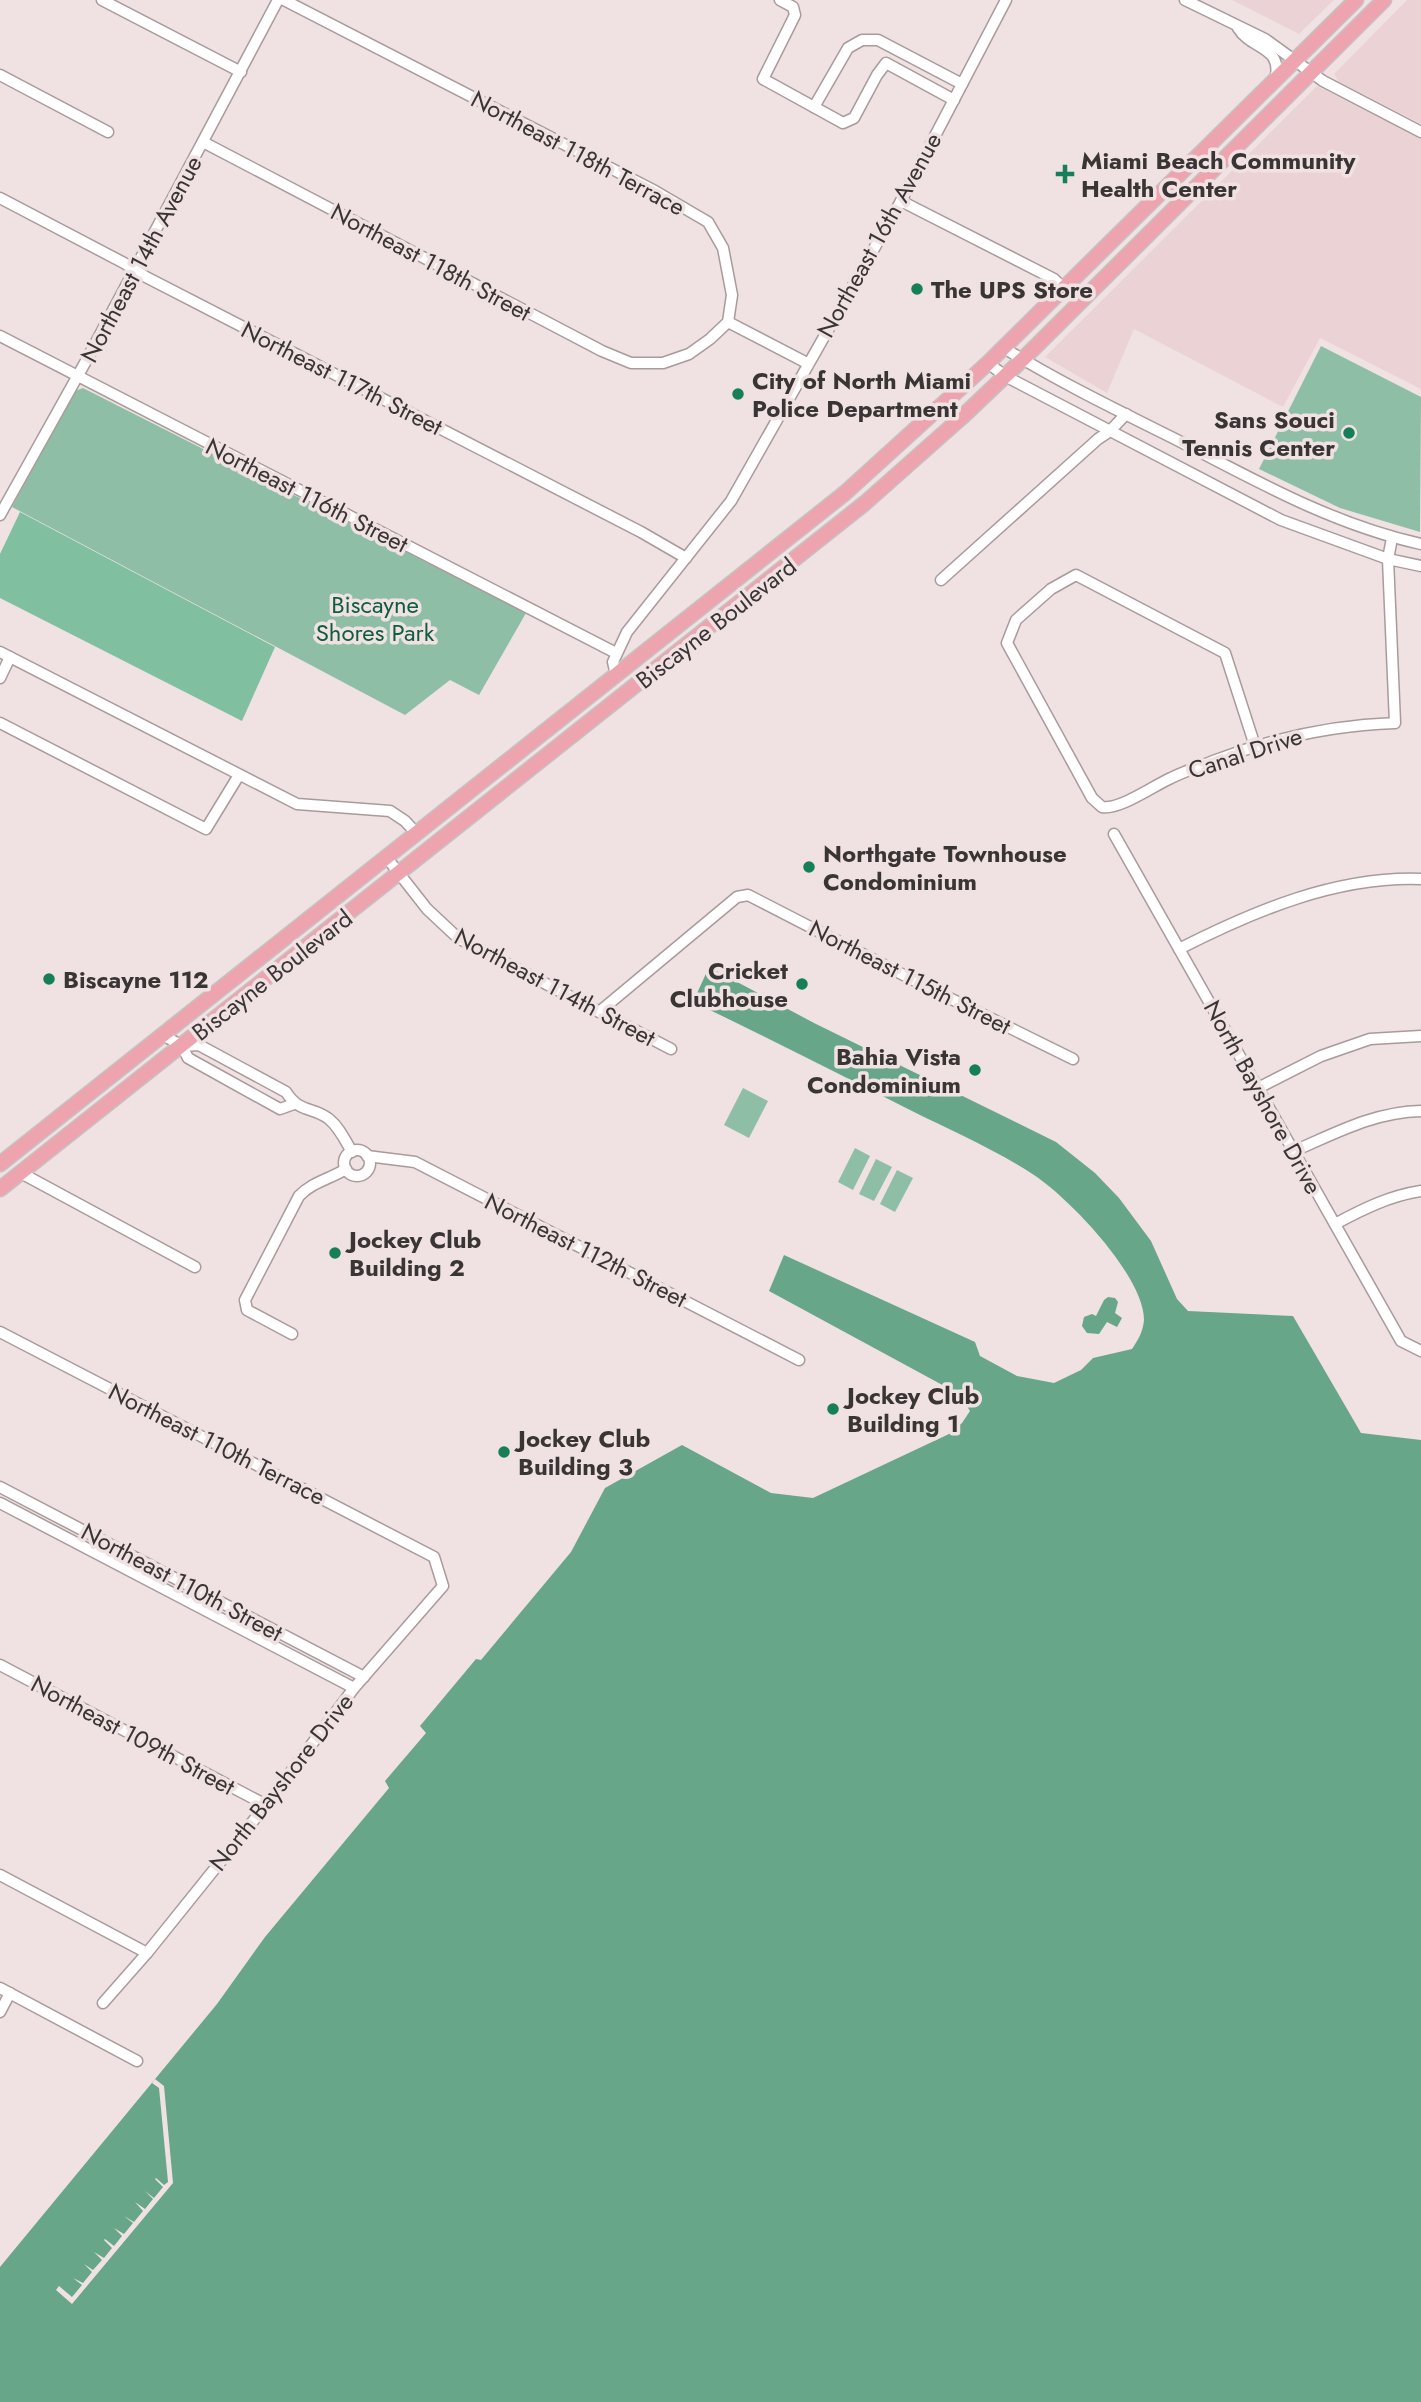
<svg xmlns="http://www.w3.org/2000/svg" width="1421" height="2402" font-family="Jost,sans-serif">
<style>
.built{fill:#ebd3d5}
.green{fill:#8ebfa6}
.forest{fill:#80c0a1}
.water{fill:#67a688}
.pier{fill:#f0e1e2}
.lines{fill:none;stroke-linecap:round;stroke-linejoin:round}
.minor-casing{stroke:#a99b9b;stroke-width:13}
.major-casing{stroke:#c4c2c2;stroke-width:17}
.minor{stroke:#fff;stroke-width:10}
.major{stroke:#eea4ae;stroke-width:14}
.poi-dot{fill:#167e58;stroke:#f0e1e2;stroke-width:2.5}
.labels{text-anchor:middle;dominant-baseline:central;stroke-width:7;stroke-linejoin:round;paint-order:stroke}
.street-label{font-size:24px;fill:#3a3535;stroke:#f0e1e2}
.poi-label{font-size:24px;font-weight:bold;fill:#3a3535;stroke:#f0e1e2;text-anchor:start}
.park-label{font-size:24px;fill:#0d5d40;stroke:#f0e1e2}
</style>
<rect width="100%" height="100%" fill="#f0e1e2"/>
<g class="built">
<path d="M1232,0H1334L1299,34Z"/>
<path d="M1407,0H1421V124L1339,82L1334,74Z"/>
<path d="M1317,86L1421,137V389L1320,338L1283,407L1134,329L1107,393L1045,357Z"/>
</g>
<g class="green">
<path d="M1321,346L1421,397L1420,532L1340,508L1259,469Z"/>
<path d="M83,388L526,613L479,695L450,680L405,715L12,507L75,391Z"/>
<path d="M743,1088L768,1101L749,1138L724,1125Z"/>
<path d="M855,1148L870,1156L853,1190L838,1182Z"/>
<path d="M876,1159L892,1167L874,1201L859,1194Z"/>
<path d="M897,1170L913,1178L895,1212L880,1204Z"/>
</g>
<path class="forest" d="M20,512L275,647L242,721L0,598V554Z"/>
<g class="water">
<path d="M709,967L814,1023L1056,1142L1095,1173L1119,1198L1151,1241L1177,1299L1188,1311L1293,1316L1361,1433L1421,1440V2402H0V2267L217,2004L265,1937L389,1788L385,1781L426,1733L420,1726L476,1659L481,1660L571,1552L605,1488L682,1445L771,1493L813,1498L949,1434L962,1423L970,1411L959,1394L769,1291L784,1255L975,1342L980,1356L1017,1376L1054,1383L1081,1370L1093,1358L1132,1349C1138,1340 1143,1332 1144,1320C1144,1276 1069,1198 1034,1175C996,1150 952,1131 912,1111C839,1074 767,1037 693,1002Z"/>
<path d="M1108,1297L1115,1298L1118,1302L1115,1313L1122,1318L1117,1327L1107,1322L1099,1334L1087,1333L1082,1326L1084,1317L1092,1314L1096,1316L1104,1300Z"/>
</g>
<path class="pier" d="M155,2079L164,2086L173,2183L72,2304L56,2290L59,2286L72,2297L82,2285L73,2278L83,2283L92,2272L84,2264L93,2270L102,2260L94,2252L104,2258L112,2248L104,2240L105,2239L114,2246L122,2236L114,2228L124,2234L133,2223L124,2216L134,2222L143,2211L135,2202L145,2209L153,2199L145,2191L154,2198L163,2187L155,2179L156,2178L164,2185L168,2182L159,2088L152,2083Z"/>
<g class="lines">
<g class="minor-casing">
<g id="minor">
<path d="M102,0L241,72"/>
<path d="M780,0L793,7L795,15L763,79L843,123L854,118L877,75L886,63L954,100"/>
<path d="M1185,0L1265,39L1323,81L1421,132"/>
<path d="M1238,28C1252,51 1284,45 1275,81"/>
<path d="M0,75L108,132"/>
<path d="M814,107L848,48L862,40H878L962,84"/>
<path d="M203,142L602,351L631,363H663L689,354L710,339L728,322L732,295L723,248L708,222L655,191L284,0"/>
<path d="M0,198L124,263L146,277L641,532L686,558"/>
<path d="M901,201L1054,279L1064,289"/>
<path d="M728,322L807,363"/>
<path d="M0,336L616,653"/>
<path d="M1004,348C1059,382 1119,411 1177,440C1256,481 1334,525 1421,544"/>
<path d="M988,363L1005,376L1281,520L1388,559L1421,566"/>
<path d="M0,515L86,361L278,0"/>
<path d="M941,580L1098,439L1110,431L1126,414"/>
<path d="M0,652L297,804L390,811L405,821L417,834"/>
<path d="M616,675L613,662L627,632L731,501L901,201L1006,0"/>
<path d="M0,678L10,657"/>
<path d="M0,723L206,829L239,775"/>
<path d="M1255,746L1225,653L1076,575L1051,589L1016,620L1007,643L1092,798L1102,807C1120,810 1153,786 1171,778C1185,771 1201,766 1216,760C1274,738 1332,725 1395,723L1388,559L1392,538"/>
<path d="M1114,834L1401,1341L1421,1351"/>
<path d="M387,858L427,909L458,938L671,1049"/>
<path d="M1179,949C1254,911 1336,876 1421,879"/>
<path d="M599,1012L737,897L748,895L923,985L1073,1059"/>
<path d="M163,1035L182,1046L188,1058L280,1109L294,1104"/>
<path d="M182,1046L199,1045L286,1092C300,1114 313,1106 329,1119C339,1127 345,1140 352,1152"/>
<path d="M1258,1088L1321,1056L1370,1039L1421,1036"/>
<circle cx="357" cy="1163" r="13"/>
<path d="M1294,1151C1336,1133 1374,1112 1421,1111"/>
<path d="M367,1156L415,1162L799,1360"/>
<path d="M21,1173L195,1267"/>
<path d="M1335,1224C1363,1209 1389,1196 1421,1191"/>
<path d="M0,1332L434,1557L443,1586L354,1688L266,1805L147,1953L103,2003"/>
<path d="M292,1334L247,1310L245,1300L299,1196C312,1182 330,1179 346,1169"/>
<path d="M0,1487L364,1677"/>
<path d="M0,1503L354,1688"/>
<path d="M0,1665L266,1805"/>
<path d="M0,1875L147,1953"/>
<path d="M0,1988L137,2061"/>
<path d="M0,2012L10,1993"/>
</g>
</g>
<g class="major-casing">
<g id="major">
<path d="M0,1164L845,493L988,363L1356,0"/>
<path d="M0,1189L865,503L962,417L1023,359L1384,0"/>
</g>
</g>
<use href="#minor" class="minor"/>
<use href="#major" class="major"/>
</g>
<g class="poi-dot">
<path d="M1061.5 163.5h7v7h7v7h-7v7h-7v-7h-7v-7h7z"/>
<circle cx="917" cy="289" r="7"/>
<circle cx="738" cy="394" r="7"/>
<circle cx="1349" cy="433" r="7"/>
<circle cx="809" cy="867" r="7"/>
<circle cx="49" cy="979" r="7"/>
<circle cx="802" cy="984" r="7"/>
<circle cx="975" cy="1070" r="7"/>
<circle cx="335" cy="1253" r="7"/>
<circle cx="833" cy="1409" r="7"/>
<circle cx="504" cy="1452" r="7"/>
</g>
<g class="labels">
<g class="street-label">
<text transform="translate(578 153) rotate(28)">Northeast 118th Terrace</text>
<text transform="translate(879 235) rotate(-61)">Northeast 16th Avenue</text>
<text transform="translate(141 259) rotate(-62)">Northeast 14th Avenue</text>
<text transform="translate(431 262) rotate(28)">Northeast 118th Street</text>
<text transform="translate(342 378) rotate(27)">Northeast 117th Street</text>
<text transform="translate(307 495) rotate(27)">Northeast 116th Street</text>
<text transform="translate(716 623) rotate(-38)">Biscayne Boulevard</text>
<text transform="translate(1245 753) rotate(-18)">Canal Drive</text>
<text transform="translate(272 975) rotate(-38)">Biscayne Boulevard</text>
<text transform="translate(910 977) rotate(27)">Northeast 115th Street</text>
<text transform="translate(555 987) rotate(28)">Northeast 114th Street</text>
<text transform="translate(1263 1097) rotate(61)">North Bayshore Drive</text>
<text transform="translate(586 1250) rotate(27)">Northeast 112th Street</text>
<text transform="translate(217 1444) rotate(27)">Northeast 110th Terrace</text>
<text transform="translate(182 1582) rotate(28)">Northeast 110th Street</text>
<text transform="translate(133 1735) rotate(28)">Northeast 109th Street</text>
<text transform="translate(281 1782) rotate(-52)">North Bayshore Drive</text>
</g>
<g class="poi-label">
<text x="1081" y="160">Miami Beach Community<tspan x="1081" dy="28">Health Center</tspan></text>
<text x="931" y="289">The UPS Store</text>
<text x="752" y="380">City of North Miami<tspan x="752" dy="28">Police Department</tspan></text>
<text x="1335" y="419" text-anchor="end">Sans Souci<tspan x="1335" dy="28">Tennis Center</tspan></text>
<text x="823" y="853">Northgate Townhouse<tspan x="823" dy="28">Condominium</tspan></text>
<text x="788" y="970" text-anchor="end">Cricket<tspan x="788" dy="28">Clubhouse</tspan></text>
<text x="63" y="979">Biscayne 112</text>
<text x="961" y="1056" text-anchor="end">Bahia Vista<tspan x="961" dy="28">Condominium</tspan></text>
<text x="349" y="1239">Jockey Club<tspan x="349" dy="28">Building 2</tspan></text>
<text x="847" y="1395">Jockey Club<tspan x="847" dy="28">Building 1</tspan></text>
<text x="518" y="1438">Jockey Club<tspan x="518" dy="28">Building 3</tspan></text>
</g>
<g class="park-label">
<text x="375" y="604">Biscayne<tspan x="375" dy="28">Shores Park</tspan></text>
</g>
</g>
</svg>
